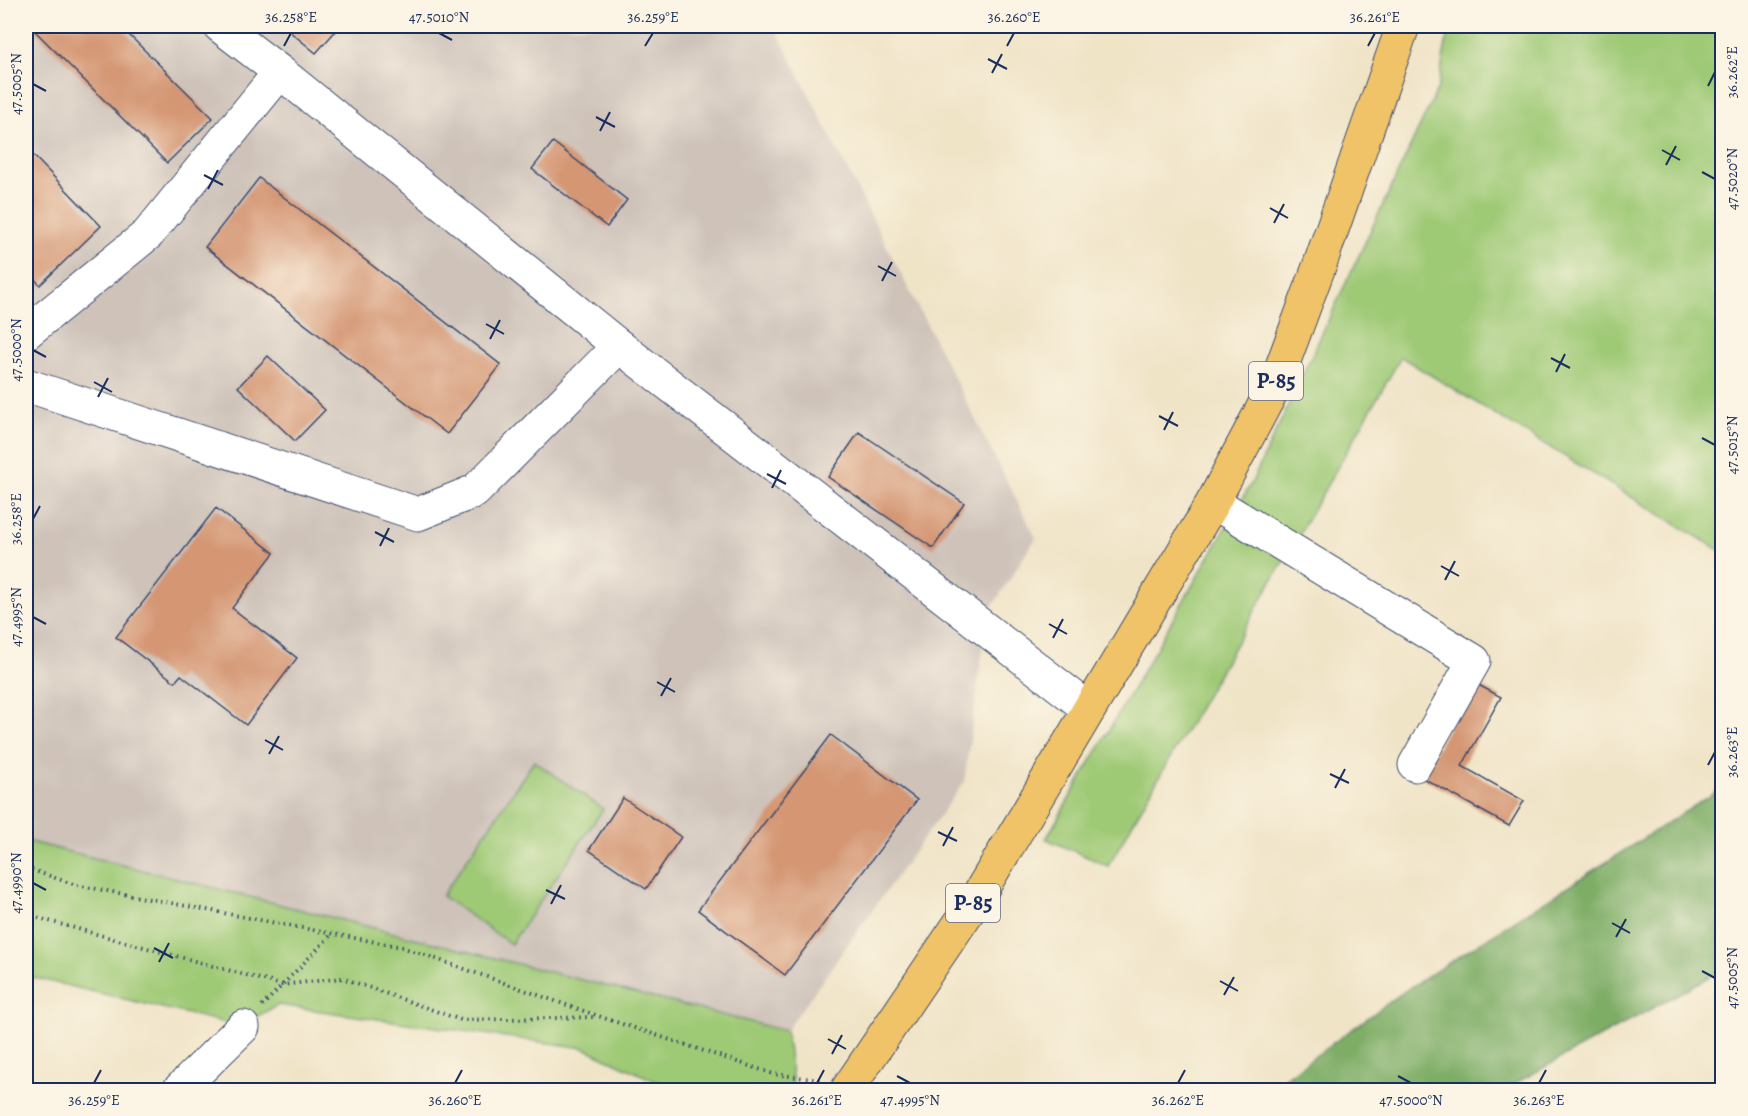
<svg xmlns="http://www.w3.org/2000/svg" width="1748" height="1116" font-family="Alegreya,serif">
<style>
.industrial{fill:#cec2b9}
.green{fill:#9ec975;stroke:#5c7c6a;stroke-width:1.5}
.forest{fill:#7ead66;stroke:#4c6e62;stroke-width:1.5}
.building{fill:#d49673}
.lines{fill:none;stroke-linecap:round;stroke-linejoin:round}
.minor-casing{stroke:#3b4a6e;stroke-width:35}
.major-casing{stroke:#3b4a6e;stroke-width:35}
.path{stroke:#3b4a6e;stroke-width:4;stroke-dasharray:1.5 4.5;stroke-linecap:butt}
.minor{stroke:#fff;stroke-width:33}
.major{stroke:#f0c369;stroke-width:33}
.ticks{fill:none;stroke:#1b2f5e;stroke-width:2}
.labels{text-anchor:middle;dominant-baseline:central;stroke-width:5;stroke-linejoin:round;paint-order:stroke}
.shield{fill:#fcf5e5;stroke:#5e6a86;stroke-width:1.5}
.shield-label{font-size:22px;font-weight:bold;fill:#1b2f5e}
.neatline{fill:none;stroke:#1b2f5e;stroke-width:2}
.ticks-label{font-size:15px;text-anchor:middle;fill:#1b2f5e}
</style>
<rect width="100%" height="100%" fill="#fcf5e5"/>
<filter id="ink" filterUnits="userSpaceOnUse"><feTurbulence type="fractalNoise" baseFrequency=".0167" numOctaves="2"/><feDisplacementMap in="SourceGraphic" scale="12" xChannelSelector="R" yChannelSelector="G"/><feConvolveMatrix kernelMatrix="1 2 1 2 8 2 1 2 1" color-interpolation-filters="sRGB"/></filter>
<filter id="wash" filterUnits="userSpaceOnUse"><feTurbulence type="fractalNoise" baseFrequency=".008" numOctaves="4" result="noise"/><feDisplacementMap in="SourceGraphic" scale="24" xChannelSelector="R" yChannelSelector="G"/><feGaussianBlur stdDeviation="1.35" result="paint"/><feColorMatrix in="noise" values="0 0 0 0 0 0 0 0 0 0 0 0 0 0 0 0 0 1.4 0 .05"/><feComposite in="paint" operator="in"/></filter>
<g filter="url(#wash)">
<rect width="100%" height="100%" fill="#f0e4c7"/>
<path class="industrial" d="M26,26H774L1036,538L988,613L964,782L786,1031L26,841Z"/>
<g class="green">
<path d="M1449,26H1722V552L1401,357L1108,866L1046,839L1251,484L1438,88Z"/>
<path d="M534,761L603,809L511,944L442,896Z"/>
<path d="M26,841L786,1031L794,1090H674L584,1048L278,1005L239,1026L26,976Z"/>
</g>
<path class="forest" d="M1722,788V970L1503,1090H1269L1403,992Z"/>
<g id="blocks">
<g class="building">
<path d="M30,26H120L213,118L167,163Z"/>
<path d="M283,26H340L316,53Z"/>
<path d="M553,142L627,200L607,227L532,169Z"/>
<path d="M26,148L101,226L40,285L26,270Z"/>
<path d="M259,178L501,365L447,434L205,247Z"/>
<path d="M268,356L325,410L295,441L238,387Z"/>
<path d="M859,432L964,503L933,548L828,477Z"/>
<path d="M216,508L274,553L232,608L297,658L246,725L181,675L175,682L116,637Z"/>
<path d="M1473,682L1501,697L1462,766L1524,801L1509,826L1421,777Z"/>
<path d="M831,735L917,800L785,975L698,910Z"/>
<path d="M623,798L681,837L646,889L589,850Z"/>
</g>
</g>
</g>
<g filter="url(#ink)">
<use href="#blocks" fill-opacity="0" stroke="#3b4a6e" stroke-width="1.5"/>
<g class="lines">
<g class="minor-casing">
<g id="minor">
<path d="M220,26L280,72L619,346L1089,709"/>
<path d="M26,333L148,234L280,72"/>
<path d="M26,385L418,514L475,491L619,346"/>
<path d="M1213,502L1474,661L1415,765"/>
<path d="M179,1090L243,1027"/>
</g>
</g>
<g class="major-casing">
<path id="major" d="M847,1090L973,904L1213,502L1275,385L1320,264L1403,26"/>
</g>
<g class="path">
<path d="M26,868L76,885L402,947L601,1017L774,1074L820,1080"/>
<path d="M26,916L38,918L282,985L342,978L461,1020L597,1017"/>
<path d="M262,1006L332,934"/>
</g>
<use href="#minor" class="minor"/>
<use href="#major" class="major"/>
</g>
</g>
<path class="ticks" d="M439,33L452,40M284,46L291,33M645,46L653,33M1007,46L1014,33M1368,46L1375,33M988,59L1007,69M992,73L1002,54M33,84L46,91M1708,86L1715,72M596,117L615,127M600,131L610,112M1662,150L1680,160M1666,165L1676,146M1702,172L1715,179M204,175L223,185M208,189L218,170M1270,208L1288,218M1274,223L1284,204M878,266L896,276M882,281L892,262M486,324L504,334M490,339L500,320M33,350L46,357M1551,358L1570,368M1556,372L1565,354M94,382L112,392M98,397L108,378M1159,416L1178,426M1164,430L1173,412M1702,438L1715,445M767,474L786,484M772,488L781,470M33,519L40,506M375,532L394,542M380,546L389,528M1441,566L1459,576M1445,580L1455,561M33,617L46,624M1049,624L1067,634M1053,638L1063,619M657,682L675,692M661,696L671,678M265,740L283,750M269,754L279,736M1708,765L1715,752M1330,774L1349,783M1335,788L1345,769M938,832L957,841M943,846L953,827M33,883L46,890M546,890L565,899M551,904L561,885M1612,923L1630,933M1616,937L1626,919M154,948L173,958M159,962L169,943M1702,971L1715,978M1220,981L1238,991M1224,995L1234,977M828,1039L846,1049M832,1054L842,1035M897,1076L910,1083M1398,1076L1411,1083M94,1083L101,1070M455,1083L462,1070M817,1083L824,1070M1178,1083L1185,1070M1539,1083L1546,1070"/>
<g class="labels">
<g class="shield">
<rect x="1249" y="362" width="54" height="38" rx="4.5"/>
<rect x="946" y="884" width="54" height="38" rx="4.5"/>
</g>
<g class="shield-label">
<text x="1276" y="381">Р-85</text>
<text x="973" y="903">Р-85</text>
</g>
</g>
<rect width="1748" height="1116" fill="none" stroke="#fcf5e5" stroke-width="66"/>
<rect x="33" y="33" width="1682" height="1050" class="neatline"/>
<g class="ticks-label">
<text x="291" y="22">36.258°E</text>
<text x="439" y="22">47.5010°N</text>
<text x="653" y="22">36.259°E</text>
<text x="1014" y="22">36.260°E</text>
<text x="1375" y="22">36.261°E</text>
<text transform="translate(1732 72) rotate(-90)" y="5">36.262°E</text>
<text transform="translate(16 84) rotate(-90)" y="5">47.5005°N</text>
<text transform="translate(1732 179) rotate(-90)" y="5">47.5020°N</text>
<text transform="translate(16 350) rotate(-90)" y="5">47.5000°N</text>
<text transform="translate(1732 445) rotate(-90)" y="5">47.5015°N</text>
<text transform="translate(16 519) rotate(-90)" y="5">36.258°E</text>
<text transform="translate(16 617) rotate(-90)" y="5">47.4995°N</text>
<text transform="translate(1732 752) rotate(-90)" y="5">36.263°E</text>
<text transform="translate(16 883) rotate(-90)" y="5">47.4990°N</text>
<text transform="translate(1732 978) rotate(-90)" y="5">47.5005°N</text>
<text x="94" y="1105">36.259°E</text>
<text x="455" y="1105">36.260°E</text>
<text x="817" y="1105">36.261°E</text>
<text x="910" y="1105">47.4995°N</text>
<text x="1178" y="1105">36.262°E</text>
<text x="1411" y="1105">47.5000°N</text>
<text x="1539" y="1105">36.263°E</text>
</g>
</svg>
